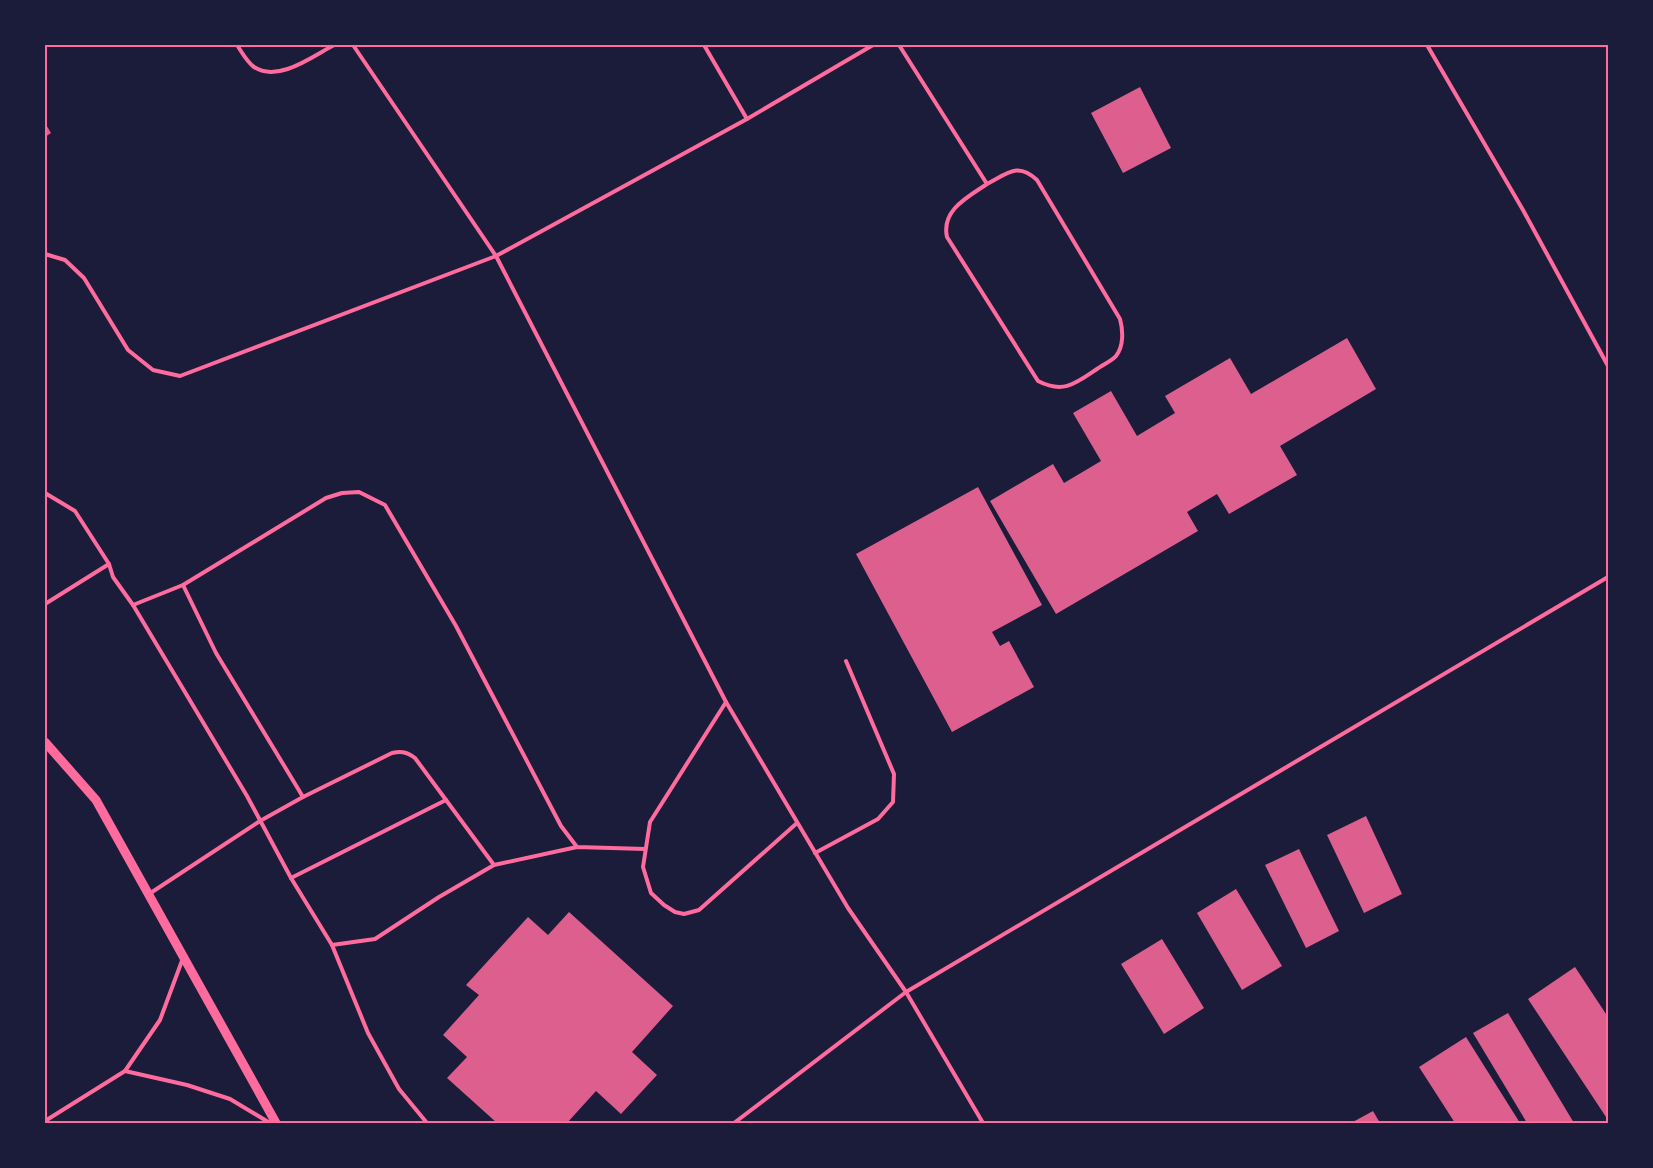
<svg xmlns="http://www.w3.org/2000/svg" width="1653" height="1168" font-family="'Source Sans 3',sans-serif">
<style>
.building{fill:#dd5f8e}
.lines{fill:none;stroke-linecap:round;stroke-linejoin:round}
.service{stroke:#ff6b9d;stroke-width:4}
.tertiary{stroke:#ff6b9d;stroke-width:9}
.neatline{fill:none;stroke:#ff6b9d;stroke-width:2}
</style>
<rect width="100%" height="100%" fill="#1b1b3a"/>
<g class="building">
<path d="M1140,87L1171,148L1123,173L1091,113Z"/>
<path d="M45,123L51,133L45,137Z"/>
<path d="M1347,338L1376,389L1280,446L1297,475L1229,514L1217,494L1187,512L1198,531L1056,614L990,501L1053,464L1064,483L1101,461L1073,413L1111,391L1137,436L1175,413L1165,396L1230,358L1251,394Z"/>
<path d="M978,487L1042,605L992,632L1000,646L1009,641L1034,687L952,732L856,554Z"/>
<path d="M1366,816L1402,894L1364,913L1327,835Z"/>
<path d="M1299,849L1339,931L1306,948L1265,865Z"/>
<path d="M1236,889L1282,966L1242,990L1197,913Z"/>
<path d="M569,912L673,1006L632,1052L657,1075L621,1114L596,1091L567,1123H497L447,1078L467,1057L443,1035L479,995L466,985L528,917L548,935Z"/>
<path d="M1162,939L1204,1008L1164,1034L1121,964Z"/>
<path d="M1575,967L1608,1017V1120L1528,999Z"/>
<path d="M1508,1013L1574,1123H1527L1473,1033Z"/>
<path d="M1466,1037L1520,1123H1455L1419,1067Z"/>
<path d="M1373,1111L1380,1123H1351Z"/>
</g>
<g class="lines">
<g class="service">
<path d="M237,45C241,51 247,62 254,67C278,83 313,56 334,45"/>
<path d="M704,45L747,119"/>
<path d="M873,45L747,119L496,256L726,702L848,908L906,992L983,1123"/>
<path d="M899,45L987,184C1008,173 1018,162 1037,180L1120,319C1123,330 1124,346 1116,356C1112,361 1102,365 1097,369C1075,384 1063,394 1038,381L947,237C941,210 968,197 987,184"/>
<path d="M1427,45L1523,210L1608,366"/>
<path d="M45,254L65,260L84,278L128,350L153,370L180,376L496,256L353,45"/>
<path d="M45,493L75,511L109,564"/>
<path d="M183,585L216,653L303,797"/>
<path d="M45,604L109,564L113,577L133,605"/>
<path d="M726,702L650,822L643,867L651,893L664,905L675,912L684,914L699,910L797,823"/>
<path d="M577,847L494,865L439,897L375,939L332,945L291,878L247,796L133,605L183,585L326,498L342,493L359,492L385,505L456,626L561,826L577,847L645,849"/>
<path d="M815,853L878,819L893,802L894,774L846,661"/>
<path d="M291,878L446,800"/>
<path d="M149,894L260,821L303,797L392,753C402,751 407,752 415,758L494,865"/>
<path d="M332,945L368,1033L399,1089L427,1123"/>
<path d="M125,1071L187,1085L230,1099L270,1123"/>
<path d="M45,1121L125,1071L160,1020L183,958"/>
<path d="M734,1123L906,992L1608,577"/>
</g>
<path class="tertiary" d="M45,742L96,800L276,1123"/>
</g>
<rect width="1653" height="1168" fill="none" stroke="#1b1b3a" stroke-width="92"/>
<rect x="46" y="46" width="1561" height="1076" class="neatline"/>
</svg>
